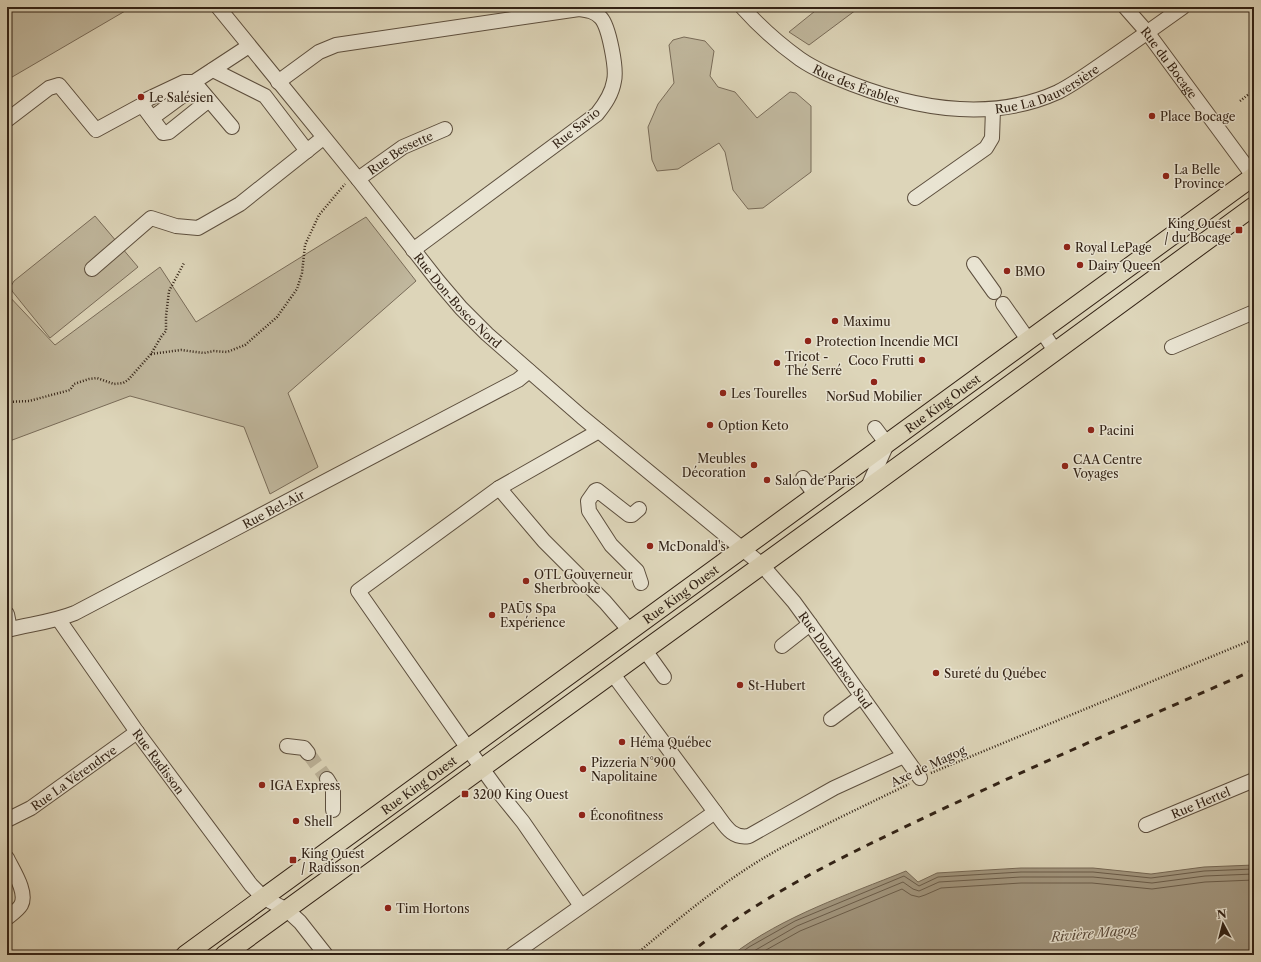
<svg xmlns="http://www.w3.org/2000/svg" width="1261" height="962" font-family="'Libre Caslon Text',serif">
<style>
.green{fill:#c0b79d;stroke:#796c59}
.water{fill:#a39881;stroke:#766956}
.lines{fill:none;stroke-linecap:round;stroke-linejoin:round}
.shore{stroke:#6a5d4b;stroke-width:1}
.minor-tunnel{stroke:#bbb198;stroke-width:14;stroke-dasharray:14 7;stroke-linecap:butt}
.minor-casing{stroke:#5d4f3e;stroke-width:16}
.major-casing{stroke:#322215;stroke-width:20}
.path{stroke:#322215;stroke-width:2.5;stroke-dasharray:1 2;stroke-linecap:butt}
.minor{stroke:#e9e4d2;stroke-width:14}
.major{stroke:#ddd5b9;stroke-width:18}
.rail{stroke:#322215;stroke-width:3;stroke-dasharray:7 7;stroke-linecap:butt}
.poi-dot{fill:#8f2418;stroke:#e9e4d2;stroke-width:1.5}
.labels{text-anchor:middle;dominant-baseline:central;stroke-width:3;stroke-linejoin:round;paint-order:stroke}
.street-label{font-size:12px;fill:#322215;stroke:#e9e4d2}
.poi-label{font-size:12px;fill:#322215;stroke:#e9e4d2;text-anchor:start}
.water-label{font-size:13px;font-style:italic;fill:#5a4b3b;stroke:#e9e4d2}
</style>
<rect width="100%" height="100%" fill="#ddd5b9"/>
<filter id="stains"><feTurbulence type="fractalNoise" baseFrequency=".005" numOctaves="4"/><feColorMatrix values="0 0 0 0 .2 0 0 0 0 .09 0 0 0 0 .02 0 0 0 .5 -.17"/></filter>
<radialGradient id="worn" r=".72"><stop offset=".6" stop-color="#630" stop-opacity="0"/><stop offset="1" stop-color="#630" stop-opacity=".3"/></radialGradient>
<g class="green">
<path d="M7,7H132L7,80Z"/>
<path d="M820,7H860L809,45L789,32Z"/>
<path d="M684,37L705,41L714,51L710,76L718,87L735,92L757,118L790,92L796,93L811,106V172L763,208L748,209L733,190L725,152L719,143L678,169L657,171L652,160L648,127L658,104L674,83L669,45L673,40Z"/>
<path d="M95,216L138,267L50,338L12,291L11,286L14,281Z"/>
<path d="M366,217L416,281L288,393L318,467L270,494L244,427L130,396L7,442V294L55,345L160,267L196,322Z"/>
</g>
<path class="water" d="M1254,865V955H732C783,916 847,895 906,871L918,882L937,873L1021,868H1093L1151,874L1204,867Z"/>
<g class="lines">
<g class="shore">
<path d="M738,955L749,947L795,921L904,876L919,886L938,877L1021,872H1093L1151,878L1204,871L1254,869"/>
<path d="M747,955L797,926L903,882L913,889L919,891L939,882L1021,877H1093L1152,883L1205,876L1254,874"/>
<path d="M757,955L800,931L902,889L911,895L919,897L925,895L941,888L1021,883H1092L1152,889L1205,882L1254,880"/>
</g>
<path class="minor-tunnel" d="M308,753L327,779"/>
<g class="minor-casing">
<g id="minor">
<path id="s1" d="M218,7L358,179L438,281L461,308L487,334L582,417L762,565L794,602L810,624L920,778"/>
<path id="s2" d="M742,7C759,26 779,44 800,59C816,70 834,77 852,84C917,109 992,122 1058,92C1072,85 1086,75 1099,66C1127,47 1155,27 1183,7"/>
<path id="s3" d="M1125,7L1147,32L1254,177"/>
<path d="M213,70L265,96L307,151"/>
<path d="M194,82L232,127"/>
<path d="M278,82L319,52L336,45L579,9C587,10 595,11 601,18C609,27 617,69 614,81C612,94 605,104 597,114L413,250"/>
<path d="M209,100L169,132L163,133L142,105L148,99L184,82H194L249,46"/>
<path d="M152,118L197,85"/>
<path d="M7,120L49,88L59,85L96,130L142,105"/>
<path id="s4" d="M358,179L403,147L445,129"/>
<path d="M915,198L986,148L992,138L993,109"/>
<path d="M974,264L994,292"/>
<path d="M92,269L151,218L176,226L198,228L240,204L323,138"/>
<path d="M1003,304L1029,341"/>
<path d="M1042,331L1055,351"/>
<path d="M1172,347L1254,312"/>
<path d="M803,478L816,496"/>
<path d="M499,488L544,541L605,602L630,631"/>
<path d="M867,489L887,444L875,428"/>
<path d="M639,509L632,515H629L597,490L595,491L588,501L589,511L611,545L637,571L641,583"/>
<path d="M7,614L10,629"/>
<path id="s5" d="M59,620L137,732L251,885L264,898L287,910L300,922L326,955"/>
<path id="s6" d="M7,630C30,624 53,622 75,613L518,380L529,371"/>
<path d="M782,646L810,624"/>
<path d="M644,649L664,677"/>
<path d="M612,673L715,812C725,825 731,839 749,836L834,788L904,756"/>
<path d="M831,719L862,696"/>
<path d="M287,746L304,748L308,753"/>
<path d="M327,779L333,789V810"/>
<path id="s7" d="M7,820L31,808L137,732"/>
<path id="s8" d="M1146,825L1254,780"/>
<path d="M7,858C12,869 28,892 21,905C18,910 12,914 7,918"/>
<path d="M581,906L523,822L502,796L481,767L358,591L499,488L599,431"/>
<path d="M512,955L715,812"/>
</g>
</g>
<g class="major-casing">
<g id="major">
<path id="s9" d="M185,955L1254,176"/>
<path d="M224,955L867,489L1254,206"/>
</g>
</g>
<g class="path">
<path d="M1240,101L1254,90"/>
<path d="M151,354L181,350L204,353L214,351L227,352L245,345L277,317L297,289L302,273L305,245L319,215L345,184"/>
<path d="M7,402L29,401L70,390L74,384L89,379L97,378L114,384L123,383L128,380L151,354L161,337L166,331V316L169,291L184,263"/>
<path d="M931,773L1254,639"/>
<path d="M635,955C682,916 728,877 781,848C823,825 866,805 909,784"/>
</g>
<use href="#minor" class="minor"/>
<use href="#major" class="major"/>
<path class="rail" d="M688,955C759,896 844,856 928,816C1035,765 1145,718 1254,670"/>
</g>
<g class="poi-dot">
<circle cx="141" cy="97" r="4"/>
<circle cx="1152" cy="116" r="4"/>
<circle cx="1166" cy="176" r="4"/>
<rect x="1235" y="226" width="8" height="8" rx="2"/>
<circle cx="1067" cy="247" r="4"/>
<circle cx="1080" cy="265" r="4"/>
<circle cx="1007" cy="271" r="4"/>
<circle cx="835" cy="321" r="4"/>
<circle cx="808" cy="341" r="4"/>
<circle cx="922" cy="360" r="4"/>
<circle cx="777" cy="363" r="4"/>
<circle cx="874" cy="382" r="4"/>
<circle cx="723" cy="393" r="4"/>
<circle cx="710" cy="425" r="4"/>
<circle cx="1091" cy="430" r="4"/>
<circle cx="754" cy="465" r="4"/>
<circle cx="1065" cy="466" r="4"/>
<circle cx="767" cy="480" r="4"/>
<circle cx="650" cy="546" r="4"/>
<circle cx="526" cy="581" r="4"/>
<circle cx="492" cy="615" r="4"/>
<circle cx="936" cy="673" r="4"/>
<circle cx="740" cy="685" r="4"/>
<circle cx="622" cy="742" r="4"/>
<circle cx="583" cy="769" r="4"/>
<circle cx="262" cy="785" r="4"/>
<rect x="461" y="790" width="8" height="8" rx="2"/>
<circle cx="582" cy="815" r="4"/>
<circle cx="296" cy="821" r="4"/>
<rect x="289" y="856" width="8" height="8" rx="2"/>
<circle cx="388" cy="908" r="4"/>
</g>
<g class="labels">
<g class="street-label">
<text stroke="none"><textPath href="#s3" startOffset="71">Rue du Bocage</textPath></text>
<text stroke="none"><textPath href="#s2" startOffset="140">Rue des Érables</textPath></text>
<text stroke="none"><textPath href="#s2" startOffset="338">Rue La Dauversière</textPath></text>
<text transform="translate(576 128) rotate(-39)">Rue Savio</text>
<text stroke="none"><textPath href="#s4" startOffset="50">Rue Bessette</textPath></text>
<text stroke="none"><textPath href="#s1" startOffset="379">Rue Don-Bosco Nord</textPath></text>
<text stroke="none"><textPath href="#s9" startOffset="937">Rue King Ouest</textPath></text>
<text stroke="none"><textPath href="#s6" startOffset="294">Rue Bel-Air</textPath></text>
<text stroke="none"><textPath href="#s9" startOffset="613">Rue King Ouest</textPath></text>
<text stroke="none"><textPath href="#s1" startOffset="903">Rue Don-Bosco Sud</textPath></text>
<text stroke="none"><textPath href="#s5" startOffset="173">Rue Radisson</textPath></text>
<text transform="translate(928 766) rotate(-25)">Axe de Magog</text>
<text stroke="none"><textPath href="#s7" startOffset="79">Rue La Vérendrye</textPath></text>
<text stroke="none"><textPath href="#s9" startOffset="289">Rue King Ouest</textPath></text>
<text stroke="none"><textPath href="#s8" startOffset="59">Rue Hertel</textPath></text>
</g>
<g class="poi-label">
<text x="149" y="97">Le Salésien</text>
<text x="1160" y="116">Place Bocage</text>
<text x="1174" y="169">La Belle<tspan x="1174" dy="14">Province</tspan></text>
<text x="1231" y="223" text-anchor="end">King Ouest<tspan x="1231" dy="14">/ du Bocage</tspan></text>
<text x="1075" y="247">Royal LePage</text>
<text x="1088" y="265">Dairy Queen</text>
<text x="1015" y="271">BMO</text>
<text x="843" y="321">Maximu</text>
<text x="816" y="341">Protection Incendie MCI</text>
<text x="785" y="356">Tricot -<tspan x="785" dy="14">Thé Serré</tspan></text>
<text x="914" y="360" text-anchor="end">Coco Frutti</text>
<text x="731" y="393">Les Tourelles</text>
<text x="874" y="396" text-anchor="middle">NorSud Mobilier</text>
<text x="718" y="425">Option Keto</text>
<text x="1099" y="430">Pacini</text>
<text x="746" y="458" text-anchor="end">Meubles<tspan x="746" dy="14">Décoration</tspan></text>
<text x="1073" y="459">CAA Centre<tspan x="1073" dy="14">Voyages</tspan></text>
<text x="775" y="480">Salon de Paris</text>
<text x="658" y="546">McDonald's</text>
<text x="534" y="574">OTL Gouverneur<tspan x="534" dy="14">Sherbrooke</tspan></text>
<text x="500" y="608">PAŪS Spa<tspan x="500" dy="14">Expérience</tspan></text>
<text x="944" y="673">Sureté du Québec</text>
<text x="748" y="685">St-Hubert</text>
<text x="630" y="742">Héma Québec</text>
<text x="591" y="762">Pizzeria N°900<tspan x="591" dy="14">Napolitaine</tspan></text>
<text x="270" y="785">IGA Express</text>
<text x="473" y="794">3200 King Ouest</text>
<text x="590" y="815">Éconofitness</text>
<text x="304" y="821">Shell</text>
<text x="301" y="853">King Ouest<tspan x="301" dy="14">/ Radisson</tspan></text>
<text x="396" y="908">Tim Hortons</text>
</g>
<g class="water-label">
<text transform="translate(1094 933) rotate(-5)">Rivière Magog</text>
</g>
</g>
<rect width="1261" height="962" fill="none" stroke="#ddd5b9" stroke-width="24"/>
<rect x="8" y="8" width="1245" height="946" fill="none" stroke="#322215" stroke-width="2"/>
<rect x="12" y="12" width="1237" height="938" fill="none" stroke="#322215"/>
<g transform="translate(1223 924) rotate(353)" stroke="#e9e4d2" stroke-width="3" paint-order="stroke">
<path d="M0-3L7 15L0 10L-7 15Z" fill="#322215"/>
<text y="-6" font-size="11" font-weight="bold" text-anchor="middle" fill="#322215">N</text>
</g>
<rect width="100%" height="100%" filter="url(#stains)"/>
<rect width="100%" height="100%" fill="url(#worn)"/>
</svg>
